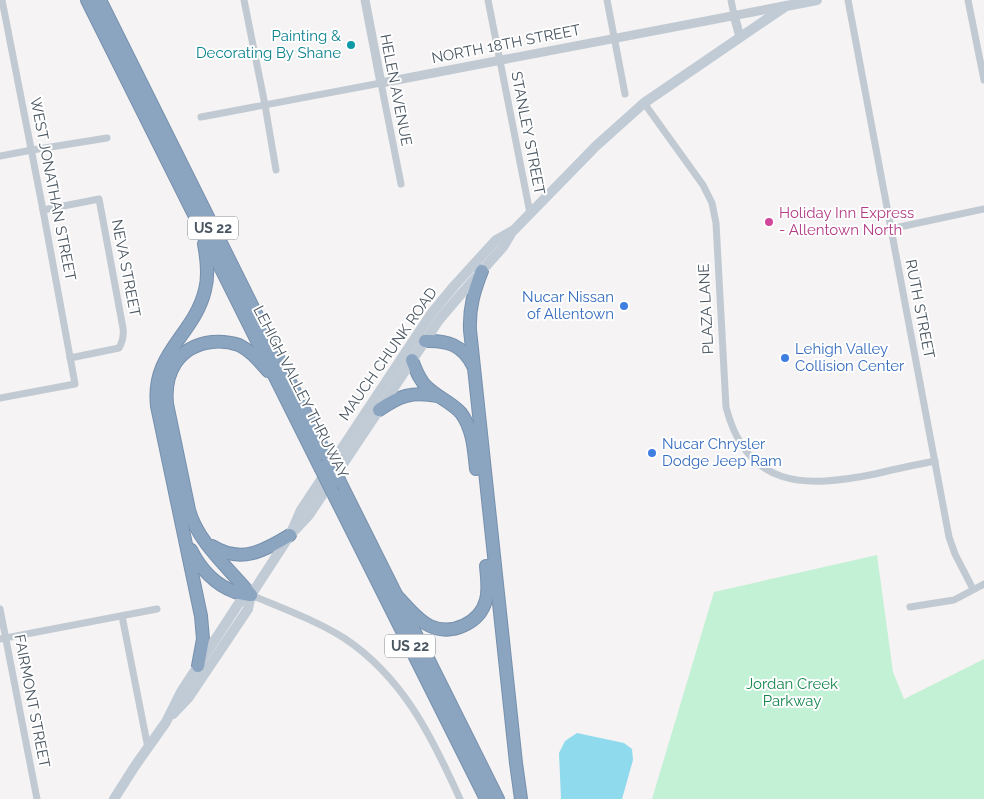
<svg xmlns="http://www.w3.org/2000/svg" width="984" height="799" viewBox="0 0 984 799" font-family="Raleway,sans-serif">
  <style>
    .green { fill: #c3f1d5 }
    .water { fill: #90daee }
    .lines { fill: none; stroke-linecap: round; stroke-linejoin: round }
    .motorway-casing { stroke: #7690ad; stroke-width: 14 }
    .minor { stroke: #c1cad2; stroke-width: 7 }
    .tertiary { stroke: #c1cad2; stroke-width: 9 }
    .secondary { stroke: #c1cbd6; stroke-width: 10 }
    .motorway { stroke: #8ba5c1; stroke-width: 12 }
    .motorway-bridge-casing { stroke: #7690ad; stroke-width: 14; stroke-linecap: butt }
    .motorway-bridge { stroke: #8ba5c1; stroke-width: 12 }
    .culture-dot { fill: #0f9aa8; stroke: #fff; stroke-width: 2 }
    .hotel-dot { fill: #d1479c; stroke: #fff; stroke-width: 2 }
    .shop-dot { fill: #3f7fe0; stroke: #fff; stroke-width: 2 }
    .labels { text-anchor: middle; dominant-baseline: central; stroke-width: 4; stroke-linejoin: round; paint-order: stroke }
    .shield { fill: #fff; stroke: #808990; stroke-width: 1 }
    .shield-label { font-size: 14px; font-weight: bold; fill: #4a5661 }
    .culture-label { font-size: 15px; fill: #0d838f; stroke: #fff; text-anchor: end }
    .street-label { font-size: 15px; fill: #4a5661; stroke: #fff }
    .hotel-label { font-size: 15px; fill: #b23c85; stroke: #fff; text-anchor: start }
    .shop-label { font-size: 15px; fill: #366cbe; stroke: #fff; text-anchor: start }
    .park-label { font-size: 15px; fill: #17864f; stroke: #fff }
  </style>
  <rect width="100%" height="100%" fill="#f5f3f3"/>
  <path class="green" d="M877 555 893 672 904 699 984 659V799H652L714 592Z"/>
  <path class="water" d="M577 733 624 743 632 749 633 760 622 799H561L559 753 565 741Z"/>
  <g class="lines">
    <defs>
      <g id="motorway">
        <path d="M87 0 320 467"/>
        <path d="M100 0 327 456"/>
        <path d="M482 271C474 291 469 308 470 330L516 763 521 799"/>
        <path d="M425 341C447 340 463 345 473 366"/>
        <path d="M412 360C416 370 419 380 427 387 437 397 451 402 461 413 473 429 474 450 476 469"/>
        <path d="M379 410C399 396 412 391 437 396"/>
        <path d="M340 482 498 799"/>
        <path d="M333 493 486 799"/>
        <path d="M212 546C241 564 264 551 290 535"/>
        <path d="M191 550C200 568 215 585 235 592 240 594 246 594 251 595"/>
        <path d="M251 595C229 568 198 543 189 510L167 404C164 373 178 346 212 342 221 341 230 342 239 345 251 351 259 361 268 371"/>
        <path d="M396 595C407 606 417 620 430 626 452 636 480 623 486 600 489 589 487 577 486 566"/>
        <path d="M198 666 203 639 201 616 157 406C151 352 194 336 205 290 209 275 207 260 204 244"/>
      </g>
    </defs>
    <use href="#motorway" class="motorway-casing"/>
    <g class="minor">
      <path d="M244 0 265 105 276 170"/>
      <path d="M488 0 530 213"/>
      <path d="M607 0 625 94"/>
      <path d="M731 0 734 15"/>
      <path d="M848 0 949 537 955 554 973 589"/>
      <path d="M968 0 984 80"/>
      <path d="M644 103 703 185 712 203 716 223 726 407C747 489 805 488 875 474 895 469 915 465 935 461"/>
      <path d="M201 117 381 83 401 184"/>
      <path d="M0 156 32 150 107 138"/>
      <path d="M43 210 99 199 123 328C124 336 123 341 119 348L70 358"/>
      <path d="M890 229 984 209"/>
      <path d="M0 398 75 384 43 210 2 0"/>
      <path d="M251 595C282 608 315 620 344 638 403 677 432 737 460 799"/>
      <path d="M910 607 954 600 984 584"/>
      <path d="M0 609 37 799"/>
      <path d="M122 616 148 748"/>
      <path d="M0 639 157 609"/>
    </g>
    <g class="tertiary">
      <path d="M365 0 381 83 784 6"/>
      <path d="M734 15 740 37"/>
    </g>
    <g class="secondary">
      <path d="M294 531 309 515 439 320 462 293 503 247 512 232"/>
      <path d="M173 714 189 697 248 609 251 595"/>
      <path d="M114 799 135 766 166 722 181 692 239 603 251 595 290 535 301 510 431 314 454 286 496 240 514 230 596 146 644 103 786 6 817 0"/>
    </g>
    <use href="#motorway" class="motorway"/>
    <defs>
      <g id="motorway-bridge">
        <path d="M327 456 340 482"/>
        <path d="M320 467 333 493"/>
      </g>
    </defs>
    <use href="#motorway-bridge" class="motorway-bridge-casing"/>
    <use href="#motorway-bridge" class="motorway-bridge"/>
  </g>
  <circle class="culture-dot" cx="351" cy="45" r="5"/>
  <circle class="hotel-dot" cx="769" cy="222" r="5"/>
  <g class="shop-dot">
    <circle cx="624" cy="306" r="5"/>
    <circle cx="785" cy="358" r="5"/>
    <circle cx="652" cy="453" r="5"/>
  </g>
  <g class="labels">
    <g class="shield">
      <rect x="188" y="216.5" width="50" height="23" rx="4"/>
      <rect x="385" y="634.5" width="50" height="23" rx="4"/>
    </g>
    <g class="shield-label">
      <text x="213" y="228">US 22</text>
      <text x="410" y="646">US 22</text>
    </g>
    <g class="culture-label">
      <text x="341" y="36">Painting &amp;<tspan x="341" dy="17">Decorating By Shane</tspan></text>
    </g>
    <g class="street-label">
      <text transform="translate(506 44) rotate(-11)">NORTH 18TH STREET</text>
      <text transform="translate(396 90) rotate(79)">HELEN AVENUE</text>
      <text transform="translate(528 133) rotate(79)">STANLEY STREET</text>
      <text transform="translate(53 189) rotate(79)">WEST JONATHAN STREET</text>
      <text transform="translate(126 268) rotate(79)">NEVA STREET</text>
      <text transform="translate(706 309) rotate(-93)">PLAZA LANE</text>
      <text transform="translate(920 309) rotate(79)">RUTH STREET</text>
      <text transform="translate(388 354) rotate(-55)">MAUCH CHUNK ROAD</text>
      <text transform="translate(301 392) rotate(63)">LEHIGH VALLEY THRUWAY</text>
      <text transform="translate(32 701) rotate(79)">FAIRMONT STREET</text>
    </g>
    <g class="hotel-label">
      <text x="779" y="213">Holiday Inn Express<tspan x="779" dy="17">- Allentown North</tspan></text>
    </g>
    <g class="shop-label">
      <text x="614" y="297" text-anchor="end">Nucar Nissan<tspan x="614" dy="17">of Allentown</tspan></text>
      <text x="795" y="349">Lehigh Valley<tspan x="795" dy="17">Collision Center</tspan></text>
      <text x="662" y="444">Nucar Chrysler<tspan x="662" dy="17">Dodge Jeep Ram</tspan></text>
    </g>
    <g class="park-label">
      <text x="792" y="684">Jordan Creek<tspan x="792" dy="17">Parkway</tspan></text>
    </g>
  </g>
</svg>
